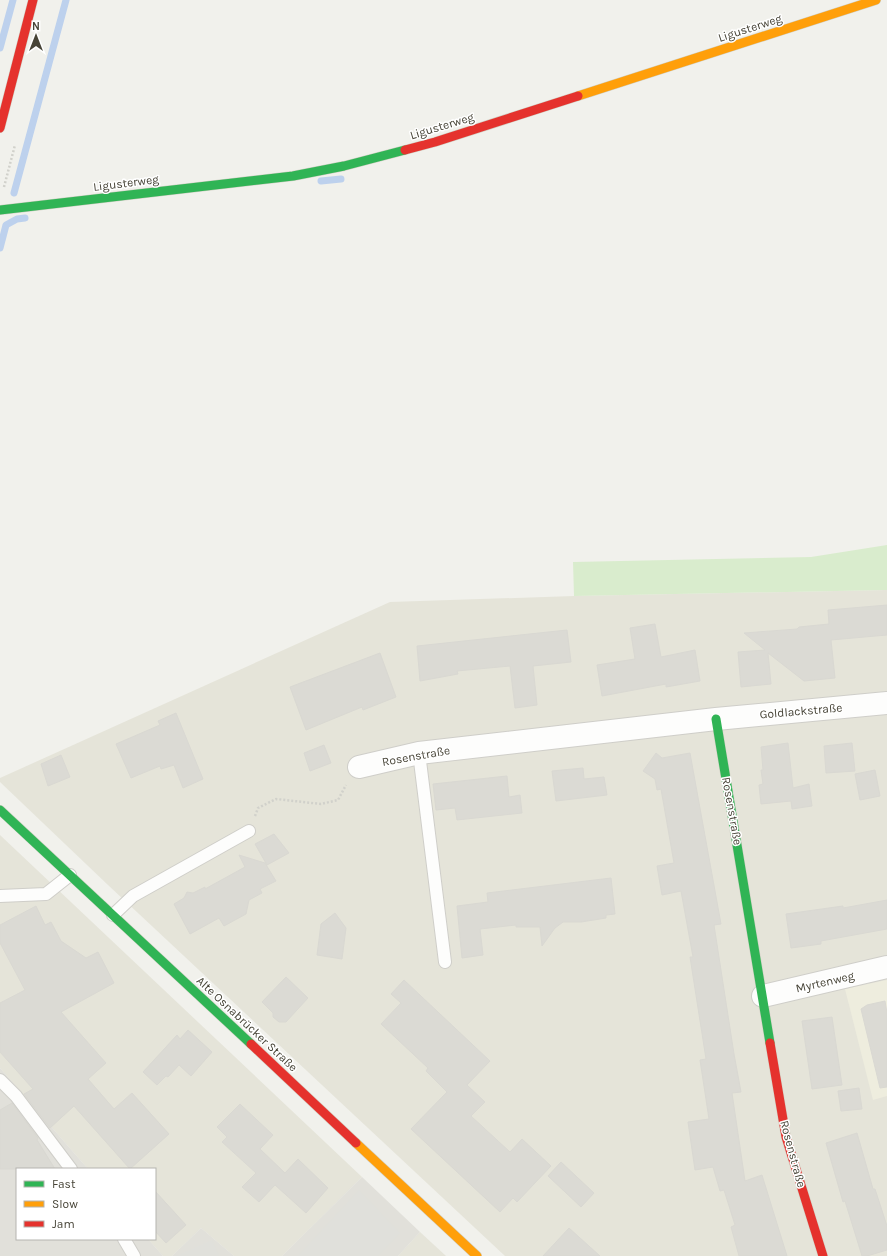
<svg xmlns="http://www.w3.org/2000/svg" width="887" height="1256" viewBox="0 0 887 1256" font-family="Karla,sans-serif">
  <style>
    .residential { fill: #e5e4d9 }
    .industrial { fill: #e1e0da }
    .education { fill: #eeedde }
    .green { fill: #d9eccd }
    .parking { fill: #e0e0db }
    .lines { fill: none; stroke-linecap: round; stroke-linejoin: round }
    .stream { stroke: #bdd1ed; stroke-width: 7 }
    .building { fill: #dbdad4; stroke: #d9d8d2 }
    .lane-casing { stroke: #cfcec9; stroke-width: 14 }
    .street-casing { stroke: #cfcec9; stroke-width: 24 }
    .fast-casing { stroke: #d0cfc3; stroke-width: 10 }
    .slow-casing { stroke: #d0cfc3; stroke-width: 10 }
    .jam-casing { stroke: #d0cfc3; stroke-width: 10 }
    .path { stroke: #d1d1cb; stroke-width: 2.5; stroke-dasharray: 2 2; stroke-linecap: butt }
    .lane { stroke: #fdfdfc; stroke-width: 12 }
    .street { stroke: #fdfdfc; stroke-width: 22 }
    .fast { stroke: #30b455; stroke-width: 9 }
    .slow { stroke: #ff9f0a; stroke-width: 9 }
    .jam { stroke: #e5322d; stroke-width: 9 }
    .labels { text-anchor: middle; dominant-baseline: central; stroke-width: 3; stroke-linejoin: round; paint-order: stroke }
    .street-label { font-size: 12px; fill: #474437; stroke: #fff }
  </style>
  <rect width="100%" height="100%" fill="#f1f1ec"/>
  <g class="residential">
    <path d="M887 590V1256H505L108 885 0 782V778L390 602 574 596Z"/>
    <path d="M0 835 362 1177 282 1256H234L201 1228 172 1256H163L148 1239H155V1169H88L0 1068Z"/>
    <path d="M420 1232 446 1256H398Z"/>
  </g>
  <g class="industrial">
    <path d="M0 1068 88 1169H17V1239H148L163 1256H0Z"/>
    <path d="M362 1177 420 1232 398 1256H282Z"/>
    <path d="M201 1228 234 1256H172Z"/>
  </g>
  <path class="education" d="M887 980V1096L873 1100 845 989Z"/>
  <path class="green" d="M887 545V590H886L574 596 573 562 811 557Z"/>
  <g class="parking">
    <path d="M359 1190 400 1233 378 1256H298Z"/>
    <path d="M212 1240 219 1256H176Z"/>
  </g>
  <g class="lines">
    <g class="stream">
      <path d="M0 48 13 0"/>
      <path d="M321 181 341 179"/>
      <path d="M14 193 66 0"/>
      <path d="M0 248 6 225 17 219 25 218"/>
    </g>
  </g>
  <g class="building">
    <path d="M887 605V635L831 640 835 678 804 681 768 653 771 684 741 687 738 652 765 650 744 633 797 629 799 627 829 624 828 610Z"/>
    <path d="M655 624 661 657 695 650 700 681 666 687V684L602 696 597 665 635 659 630 628Z"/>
    <path d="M567 630 571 662 533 666 537 705 515 708 510 666 457 671 458 674 420 681 417 646Z"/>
    <path d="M380 653 396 697 363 710 362 707 306 730 290 687Z"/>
    <path d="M176 713 203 779 183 788 174 765 161 769 160 766 131 778 116 744 160 725 158 721Z"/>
    <path d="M788 743 793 788 809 784 812 806 792 809 791 801 761 804 759 785 763 784 761 770H763L761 747Z"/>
    <path d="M852 743 855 771 826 773 824 746Z"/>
    <path d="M324 745 331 763 310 771 304 753Z"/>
    <path d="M656 753 662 758 690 753 721 924 714 925 734 1054 741 1092 732 1093 745 1181 762 1175 787 1256H739L731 1227 735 1225 724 1190 720 1191 713 1167 695 1170 688 1122 709 1119 700 1060 706 1059 690 957H693L681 891 662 895 657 866 674 863 661 789 657 790 655 779 643 771Z"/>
    <path d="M61 755 70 777 48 786 41 764Z"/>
    <path d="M583 768 584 779 604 777 607 795 556 801 552 771Z"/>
    <path d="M875 770 880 796 860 800 855 774Z"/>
    <path d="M507 776 509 797 520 795 522 813 457 820 455 808 436 810 433 784Z"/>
    <path d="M274 834 289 853 267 865 255 844Z"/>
    <path d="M239 855 265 863 276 881 260 889 262 893 249 900 246 914 224 926 219 918 190 934 174 904 184 898 187 892 193 893 205 887V889L245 867Z"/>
    <path d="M611 878 615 914 606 915V918L581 922H563L555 928 542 946 540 927H516V925L480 929 483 955 462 958 457 906 488 902 487 893Z"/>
    <path d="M887 900V929L821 941V944L791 948 786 914 843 906V908Z"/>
    <path d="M36 906 45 925 51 922 61 941 86 958 98 952 114 983 61 1012 106 1063 88 1079 114 1109 132 1093 169 1134 130 1169 74 1106 50 1128 24 1094 33 1089 0 1052V1003L25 990 0 943V925Z"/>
    <path d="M335 913 346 928 342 959 317 955 321 924Z"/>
    <path d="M286 977 308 998 286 1022H279L273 1017V1013L262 1002Z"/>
    <path d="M404 980 490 1061 467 1085 485 1102 471 1116 510 1152 522 1139 551 1166 517 1202 513 1198 500 1212 411 1129 447 1092 426 1071 428 1068 381 1024 401 1003 391 994Z"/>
    <path d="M885 1001 887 1013V1087L880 1088 861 1009 867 1005Z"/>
    <path d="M832 1017 842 1085 812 1089 802 1021Z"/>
    <path d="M188 1030 212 1052 191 1076 179 1065 168 1077 166 1076 157 1085 143 1072 177 1035 180 1039Z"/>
    <path d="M859 1088 862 1109 841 1111 838 1091Z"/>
    <path d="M12 1103 38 1138 37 1140 55 1169H0V1110Z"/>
    <path d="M240 1104 273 1135 260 1149 285 1173 298 1159 328 1188 306 1213 275 1185 259 1202 242 1187 256 1173 222 1142 227 1137 217 1127Z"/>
    <path d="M857 1133 873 1189H875L887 1226V1250L867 1256H862L845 1201 843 1202 826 1143Z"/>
    <path d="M561 1162 594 1193 581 1207 548 1176Z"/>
    <path d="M155 1191 186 1225 166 1243 155 1231Z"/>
    <path d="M569 1228 600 1256H543Z"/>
  </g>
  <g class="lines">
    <defs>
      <g id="lane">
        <path d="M419 753 445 962"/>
        <path d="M0 896 46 894 70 875"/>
        <path d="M113 915 133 896 249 831"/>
        <path d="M0 1080 16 1096 71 1169"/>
        <path d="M124 1239 134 1256"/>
      </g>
      <g id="street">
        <path d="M359 767 419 753 716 719 887 703"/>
        <path d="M763 996 887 967"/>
      </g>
      <g id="fast">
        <path d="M0 210 293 176 344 166 405 150"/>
        <path d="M716 719 770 1043"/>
        <path d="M0 810 251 1044"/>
      </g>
      <g id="slow">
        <path d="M578 96 876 0"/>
        <path d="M356 1143 477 1256"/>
      </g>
      <g id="jam">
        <path d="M0 128 33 0"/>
        <path d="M405 150 435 142 578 96"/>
        <path d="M770 1043 786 1137 823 1256"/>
        <path d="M251 1044 356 1143"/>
      </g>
    </defs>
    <use href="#lane" class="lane-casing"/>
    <use href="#street" class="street-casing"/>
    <use href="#fast" class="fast-casing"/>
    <use href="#slow" class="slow-casing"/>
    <use href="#jam" class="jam-casing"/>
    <g class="path">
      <path d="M4 187 15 145"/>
      <path d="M255 816 258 808 276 799 321 804 338 800 346 785"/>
    </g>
    <use href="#lane" class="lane"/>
    <use href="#street" class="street"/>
    <use href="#fast" class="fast"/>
    <use href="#slow" class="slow"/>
    <use href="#jam" class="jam"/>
  </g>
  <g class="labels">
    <g class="street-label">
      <text transform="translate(750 28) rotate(-18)">Ligusterweg</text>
      <text transform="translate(442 126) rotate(-17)">Ligusterweg</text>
      <text transform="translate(126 183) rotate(-7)">Ligusterweg</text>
      <text transform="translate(801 711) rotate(-5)">Goldlackstraße</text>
      <text transform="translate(416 756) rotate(-10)">Rosenstraße</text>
      <text transform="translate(732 811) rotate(80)">Rosenstraße</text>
      <text transform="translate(825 982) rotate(-13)">Myrtenweg</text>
      <text transform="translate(247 1024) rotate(43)">Alte Osnabrücker Straße</text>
      <text transform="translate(793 1154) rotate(75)">Rosenstraße</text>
    </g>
  </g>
  <rect x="16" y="1168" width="140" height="72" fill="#ffffff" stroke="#b5b4af"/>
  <rect x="24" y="1181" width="20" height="6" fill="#30b455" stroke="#b5b4af"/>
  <text x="52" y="1188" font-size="12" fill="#474437">Fast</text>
  <rect x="24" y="1201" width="20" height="6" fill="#ff9f0a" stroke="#b5b4af"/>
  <text x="52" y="1208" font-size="12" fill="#474437">Slow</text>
  <rect x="24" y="1221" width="20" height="6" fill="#e5322d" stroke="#b5b4af"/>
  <text x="52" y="1228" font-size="12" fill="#474437">Jam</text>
  <g transform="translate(36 36)" stroke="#ffffff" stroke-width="3" paint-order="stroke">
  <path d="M0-3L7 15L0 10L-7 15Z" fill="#474437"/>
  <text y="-6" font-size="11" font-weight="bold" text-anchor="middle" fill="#474437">N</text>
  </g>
</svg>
